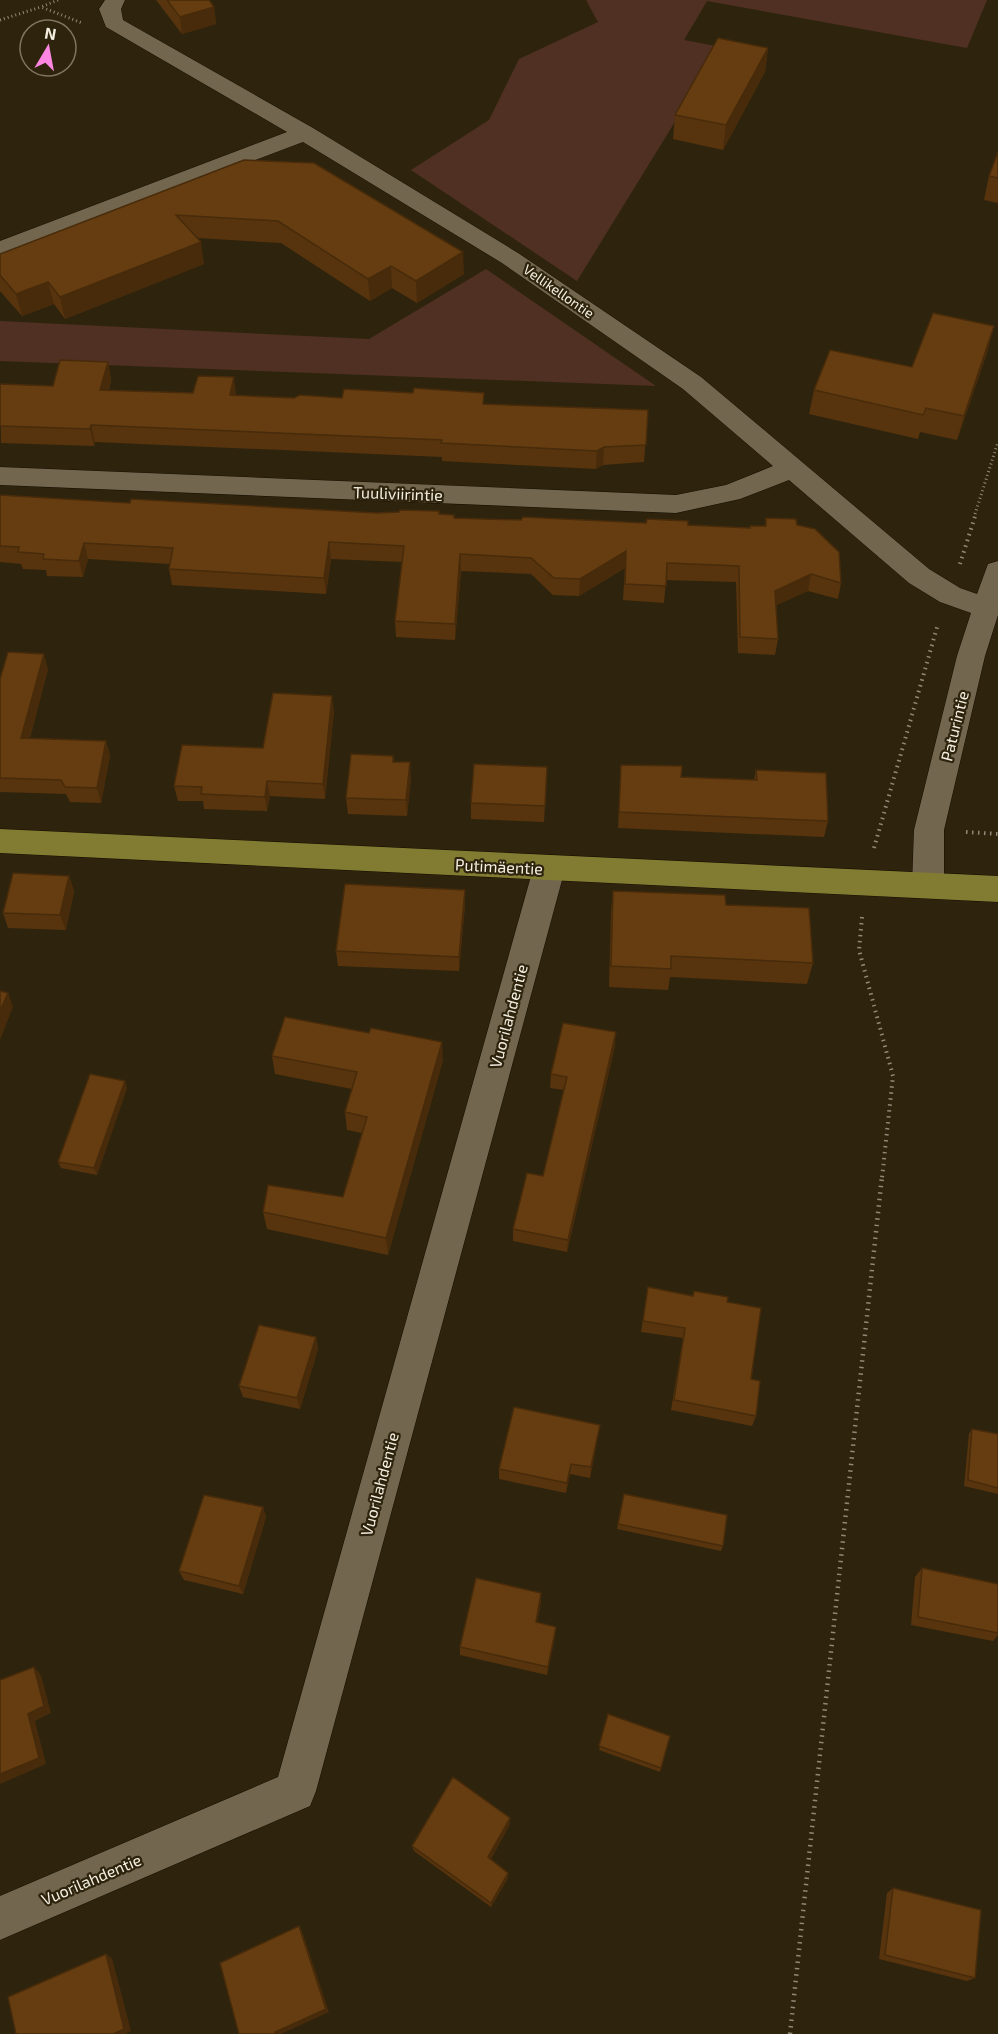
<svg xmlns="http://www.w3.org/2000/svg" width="998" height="2034" viewBox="0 0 998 2034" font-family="'Exo 2',sans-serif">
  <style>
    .green { fill: #503023 }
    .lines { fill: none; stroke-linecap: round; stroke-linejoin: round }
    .minor-casing { stroke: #160d00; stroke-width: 1 }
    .major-casing { stroke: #160d00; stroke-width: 1 }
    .path-far2 { stroke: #918977; stroke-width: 3; stroke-dasharray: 1 3; stroke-linecap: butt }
    .path-far1 { stroke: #918977; stroke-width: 4; stroke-dasharray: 1.5 4.5; stroke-linecap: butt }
    .path { stroke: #918977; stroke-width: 4.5; stroke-dasharray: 1.5 5; stroke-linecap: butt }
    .minor { fill: #72674e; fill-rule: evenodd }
    .major { fill: #827c33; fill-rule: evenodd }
    .wall { fill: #57340e }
    .shaded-wall { fill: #472b0b }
    .building { fill: #653d10; stroke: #472b0b; stroke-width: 1.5 }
    .labels { text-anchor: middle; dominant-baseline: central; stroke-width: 4.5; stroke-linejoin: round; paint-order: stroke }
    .far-street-label { font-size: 14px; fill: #f5efe1; stroke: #2e240d }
    .street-label { font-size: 16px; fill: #f5efe1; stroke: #2e240d }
  </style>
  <rect width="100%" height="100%" fill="#2e240d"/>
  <g class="green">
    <path d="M586 0H987L967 48 707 1 684 40 721 47 577 281 411 170 489 120 519 59 598 22Z"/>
    <path d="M486 269 656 386 0 361V321L369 339Z"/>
  </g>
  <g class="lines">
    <defs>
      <g id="minor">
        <path d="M105 0H125L121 9 123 20 313 128 518 253 701 377 929 569 960 588 977 594 988 564 998 561V615L985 656 944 830V885L939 894 928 898 917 894 912 885 914 830 957 656 971 613 940 602 909 583 789 480 740 499 676 513 0 485V467L676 495 726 485 773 466 683 389 502 263 303 142 0 256V241L287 132 106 27 99 9Z"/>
        <path d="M549 857 560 860 565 869 316 1791 310 1806 0 1940V1896L278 1777 533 869 538 860Z"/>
      </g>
      <path id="major" d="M0 829 998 876V902L0 853Z"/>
    </defs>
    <use href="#minor" class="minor-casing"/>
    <use href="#major" class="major-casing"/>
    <g class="path-far2">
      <path d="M58 0 41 7 82 23"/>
      <path d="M0 20 41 7"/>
      <path d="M975 514 998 442"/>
    </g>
    <g class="path-far1">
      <path d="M960 564 976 513"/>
      <path d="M966 832 998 834"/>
      <path d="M874 848 938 624"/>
      <path d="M862 917 859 950 893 1076 882 1178"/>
    </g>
    <path class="path" d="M790 2034 882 1176"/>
    <use href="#minor" class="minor"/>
    <use href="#major" class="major"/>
  </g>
  <g class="wall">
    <path d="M156 0H209L214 7 216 24 182 34Z"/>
    <path d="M768 48 765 72 723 150 673 139 675 115Z"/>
    <path d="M998 152V203L984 200 989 176Z"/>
    <path d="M244 160 464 274 417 303 392 288 370 301 281 243 197 238 204 264 65 319 54 304 22 316 0 291V275Z"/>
    <path d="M988 350 957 440 920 432 918 439 809 414 814 390Z"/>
    <path d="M108 362 111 380 109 390 294 398 484 404 648 410 644 462 603 465 596 469 442 461V457L95 442 94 446 1 443 0 384 53 386Z"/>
    <path d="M0 495 130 503 377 513 439 514 454 518 688 525 749 528 765 526 766 518 797 525 841 583 838 599 808 591 776 605 778 639 775 655 738 653 736 582 666 580 664 603 623 600 625 568 579 596 553 595 531 574 461 571 455 640 396 637 395 621 402 562 331 559 326 594 172 585 169 569 170 564 88 559 83 577 47 576 46 570 23 569 21 564 0 562Z"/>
    <path d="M48 669 30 738 106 741 110 756 101 803 70 802 66 794 0 792V679Z"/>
    <path d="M334 711 325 799 270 796 267 811 204 809 203 801H178L174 786 263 748Z"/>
    <path d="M393 756 394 762 411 778 407 816 348 814 346 798Z"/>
    <path d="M621 765 681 777 754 780 756 770 828 821 824 837 618 828Z"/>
    <path d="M547 767 544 822 471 819V803Z"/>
    <path d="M69 876 74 891 66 930 8 928 3 913Z"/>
    <path d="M465 890V905L459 971 338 966 336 951Z"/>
    <path d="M613 891 726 905 813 963 807 984 670 977 668 990 609 987 611 912Z"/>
    <path d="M615 1046 567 1252 513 1241V1229L543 1176 564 1090 550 1088 551 1074Z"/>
    <path d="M272 1056 443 1060 388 1255 267 1229 263 1212 343 1197 362 1133 347 1130 345 1112 352 1089 275 1074Z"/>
    <path d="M127 1088 97 1175 61 1168 58 1162Z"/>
    <path d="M648 1287 727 1302 751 1379 756 1416 752 1426 671 1410 683 1338 641 1332Z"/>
    <path d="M316 1337 318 1349 300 1409 243 1397 239 1386Z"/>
    <path d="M972 1429 998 1434V1494L964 1486 969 1434Z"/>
    <path d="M598 1436 590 1478 570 1474 566 1493 499 1479V1469Z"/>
    <path d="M624 1494 723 1546 721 1551 617 1529Z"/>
    <path d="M263 1507 266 1517 243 1594 184 1580 179 1571Z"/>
    <path d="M922 1568 998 1584V1635L993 1641 911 1625 915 1577Z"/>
    <path d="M541 1602 537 1622 555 1636 547 1675 460 1655V1647Z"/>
    <path d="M608 1714 661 1768 660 1772 599 1750Z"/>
    <path d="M510 1824 491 1859 508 1873V1878L491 1907 414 1851 412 1846Z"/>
    <path d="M893 1888 975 1978 967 1981 879 1959 887 1893Z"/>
  </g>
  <g class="shaded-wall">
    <path d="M214 7 216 24 182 34 180 17Z"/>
    <path d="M768 48 765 72 723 150 726 125Z"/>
    <path d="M201 242 204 264 65 319 60 297Z"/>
    <path d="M463 252 464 274 417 303 416 281Z"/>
    <path d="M391 266 392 288 370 301 368 279Z"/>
    <path d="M48 282 54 304 22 316 16 294Z"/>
    <path d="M994 326 988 350 957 440 964 416Z"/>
    <path d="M108 362 111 380 104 407 100 390Z"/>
    <path d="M234 377 236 395H230Z"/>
    <path d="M91 425 95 442 94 446 90 429Z"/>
    <path d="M604 447 603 465 596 469 597 451Z"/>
    <path d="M329 542 331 559 326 594 324 578Z"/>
    <path d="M84 543 88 559 83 577 79 561Z"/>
    <path d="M626 551 625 568 579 596 580 579Z"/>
    <path d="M460 554 461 571 455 640V624Z"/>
    <path d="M811 574 808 591 773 607 775 591Z"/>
    <path d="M44 654 48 669 26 753 21 738Z"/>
    <path d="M332 696 334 711 325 799 323 784Z"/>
    <path d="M106 741 110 756 101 803 97 788Z"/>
    <path d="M410 762 411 778 407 816 406 800Z"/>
    <path d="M267 781 270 796 267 811 265 797Z"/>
    <path d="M69 876 74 891 66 930 60 915Z"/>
    <path d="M465 890V905L459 971V957Z"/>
    <path d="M8 993 13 1007 0 1040V1011Z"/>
    <path d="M616 1032 615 1046 567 1252 568 1240Z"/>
    <path d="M442 1042 443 1060 388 1255 386 1238Z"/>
    <path d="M125 1081 127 1088 97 1175 94 1168Z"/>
    <path d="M316 1337 318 1349 300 1409 297 1398Z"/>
    <path d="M600 1425 598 1436 590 1478 591 1467Z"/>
    <path d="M571 1464 570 1474 566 1493 567 1483Z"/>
    <path d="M263 1507 266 1517 243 1594 239 1586Z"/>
    <path d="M541 1593V1602L535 1630 536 1622Z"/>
    <path d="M556 1627 555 1636 547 1675 548 1667Z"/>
    <path d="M34 1667 41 1675 51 1713 35 1721 46 1764 0 1784V1774L28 1714Z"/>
    <path d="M510 1818V1824L489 1863 488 1857Z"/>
    <path d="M508 1873V1878L491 1907V1903Z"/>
    <path d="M299 1926 302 1931 329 2012 281 2034H276Z"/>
    <path d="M106 1954 112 1958 131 2031 125 2034H113Z"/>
  </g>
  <g class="building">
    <path d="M167 0H209L214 7 180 17Z"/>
    <path d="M718 38 768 48 726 125 675 115Z"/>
    <path d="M998 152V178L989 176Z"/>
    <path d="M244 160 314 163 463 252 416 281 391 266 368 279 278 221 176 215 201 242 60 297 48 282 16 294 0 275V254Z"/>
    <path d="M933 313 994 326 964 416 926 408 923 415 814 390 830 350 912 367Z"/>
    <path d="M60 360 108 362 100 390 193 393 198 376 234 377 230 395 294 398 300 395 342 398 344 389 413 393 414 388 484 393 483 404 648 410 646 445 604 447 597 451 441 443 442 440 91 425 90 429 0 426V384L53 386Z"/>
    <path d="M0 495 130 503 131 499 377 513 399 512 400 510 439 511V514L454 515V518L521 520 523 517 646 523 647 519 688 521V525L750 528V526H766V518L796 519 797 525 815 529 839 552 841 583 811 574 775 591 778 639 740 637 739 566 667 563 666 586 625 584 626 551 580 579 554 578 531 558 460 554 455 624 395 621 404 546 329 542 324 578 169 569 173 548 84 543 79 561 43 559 44 554 18 552 19 547 0 546Z"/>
    <path d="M8 652 44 654 21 738 106 741 97 788 65 787 61 780 0 778V679Z"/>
    <path d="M273 693 332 696 323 784 267 781 265 797 201 794 202 787 174 786 182 745 263 748Z"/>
    <path d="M351 754 393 756V762H410L406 800 346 798Z"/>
    <path d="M474 764 547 767 545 806 471 803Z"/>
    <path d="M621 765 682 766 681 777 757 780 756 770 826 773 828 821 619 812Z"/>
    <path d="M13 873 69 876 60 915 3 913Z"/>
    <path d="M345 884 465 890 459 957 336 951Z"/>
    <path d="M613 891 725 895 726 905 809 908 813 963 671 956V969L611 966Z"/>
    <path d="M0 991 8 993 0 1011Z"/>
    <path d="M285 1017 369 1033 371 1028 442 1042 386 1238 263 1212 268 1185 343 1197 367 1117 345 1112 357 1072 272 1056Z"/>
    <path d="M563 1023 616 1032 568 1240 513 1229 527 1173 543 1176 567 1077 551 1074Z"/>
    <path d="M90 1074 125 1081 94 1168 58 1162Z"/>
    <path d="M648 1287 693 1296 694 1291 728 1297 727 1302 761 1308 751 1379 760 1381 756 1416 674 1400 685 1328 643 1321Z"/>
    <path d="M259 1325 316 1337 297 1398 239 1386Z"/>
    <path d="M514 1407 600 1425 591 1467 571 1464 567 1483 499 1469Z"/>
    <path d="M972 1429 998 1434V1488L968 1480Z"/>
    <path d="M624 1494 727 1515 723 1546 618 1524Z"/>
    <path d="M204 1495 263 1507 239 1586 179 1571Z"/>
    <path d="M922 1568 998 1584V1633L918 1617Z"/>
    <path d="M476 1578 541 1593 536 1622 556 1627 548 1667 460 1647Z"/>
    <path d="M34 1667 44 1706 28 1714 39 1758 0 1774V1680Z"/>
    <path d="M608 1714 670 1736 661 1768 599 1746Z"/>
    <path d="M453 1777 510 1818 488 1857 508 1873 491 1903 412 1846Z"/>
    <path d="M893 1888 981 1910 975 1978 885 1955Z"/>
    <path d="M299 1926 326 2009 275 2032 276 2034H239L220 1963Z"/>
    <path d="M106 1954 124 2029 113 2034H16L8 1997Z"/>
  </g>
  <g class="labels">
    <g class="far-street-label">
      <text transform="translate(559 291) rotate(35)">Vellikellontie</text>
    </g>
    <g class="street-label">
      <text transform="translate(398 493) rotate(2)">Tuuliviirintie</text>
      <text transform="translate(954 726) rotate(-76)">Paturintie</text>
      <text transform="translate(499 866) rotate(3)">Putimäentie</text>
      <text transform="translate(508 1016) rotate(-75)">Vuorilahdentie</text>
      <text transform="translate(379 1484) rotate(-75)">Vuorilahdentie</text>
      <text transform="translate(91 1879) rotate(-23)">Vuorilahdentie</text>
    </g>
  </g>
  <g transform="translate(48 48) rotate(10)"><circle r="28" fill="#2e240d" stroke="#7e7562" stroke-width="1.5"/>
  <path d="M0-4.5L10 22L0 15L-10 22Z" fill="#fd86e2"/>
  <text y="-9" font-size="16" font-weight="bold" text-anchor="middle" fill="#f5efe1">N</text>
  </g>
</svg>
